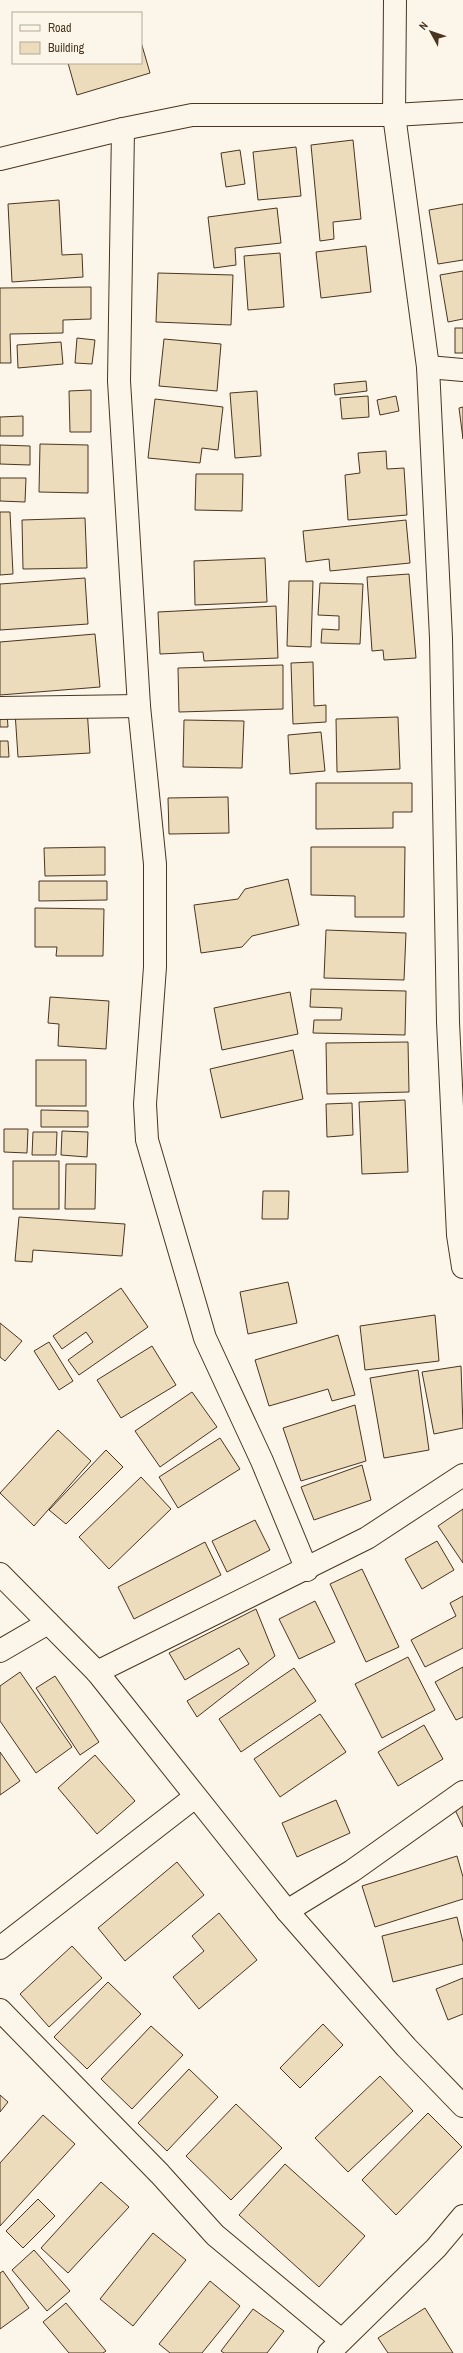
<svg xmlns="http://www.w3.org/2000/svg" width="463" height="2353" viewBox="0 0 463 2353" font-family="'Archivo Narrow',sans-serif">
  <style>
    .building { fill: #ecdcbc; stroke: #4a3520 }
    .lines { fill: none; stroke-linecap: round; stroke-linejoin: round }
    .minor-casing { stroke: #4a3520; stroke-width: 24 }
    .minor { stroke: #fbf6e9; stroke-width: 22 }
  </style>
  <rect width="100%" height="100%" fill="#fbf6e9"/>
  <g class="building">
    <path d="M141 42 150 73 77 95 68 63H141Z"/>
    <path d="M353 140 361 219 333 222 334 239 320 241 311 145Z"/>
    <path d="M296 147 301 196 258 200 253 152Z"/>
    <path d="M240 150 245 184 226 187 221 153Z"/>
    <path d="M59 200 62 255 82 254 83 277 12 282 8 204Z"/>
    <path d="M463 204V260L438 264 429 210Z"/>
    <path d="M277 208 281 243 235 248 236 265 214 268 208 217Z"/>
    <path d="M366 246 371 292 321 298 316 252Z"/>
    <path d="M280 253 284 307 248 310 244 256Z"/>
    <path d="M463 271V319L448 322 440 275Z"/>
    <path d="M158 273 233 275 231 325 156 322Z"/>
    <path d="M91 287V319L63 320V333L10 334 11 363H0V288Z"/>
    <rect x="455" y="328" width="8" height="25"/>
    <path d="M77 338 95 340 92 364 75 363Z"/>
    <path d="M164 339 221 344 217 391 159 386Z"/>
    <path d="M61 342 63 364 18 368 17 345Z"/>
    <path d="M366 381 367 391 335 395 334 384Z"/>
    <path d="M91 390V432H70L69 391Z"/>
    <path d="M257 391 261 456 235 458 230 393Z"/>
    <path d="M368 396 369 417 342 419 340 398Z"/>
    <path d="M396 396 399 411 380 415 377 400Z"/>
    <path d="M155 399 223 407 218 450 202 448 200 463 148 458Z"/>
    <path d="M463 407V439L459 408Z"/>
    <path d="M23 416V436H0V417Z"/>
    <path d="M40 444 88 445V493L39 492Z"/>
    <path d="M0 445 30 446V465L0 464Z"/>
    <path d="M386 451 387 469 404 468 407 515 348 520 345 475 360 473 358 453Z"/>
    <path d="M196 474H243L242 511 195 510Z"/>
    <path d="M0 478H26L25 502 0 501Z"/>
    <path d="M0 512H10L13 574 0 575Z"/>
    <path d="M85 518 87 568 23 569 22 520Z"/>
    <path d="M406 520 410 563 330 571 329 559 306 562 303 531Z"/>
    <path d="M265 558 267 602 195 605 194 561Z"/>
    <path d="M409 574 416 658 384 660 383 650 372 651 367 577Z"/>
    <path d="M85 578 88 624 0 630V584Z"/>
    <path d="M289 581H313L311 647 287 646Z"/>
    <path d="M320 583 363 584 360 644 321 643 322 629 339 630V616L318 615Z"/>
    <path d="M276 606 278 658 204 661 203 652 160 654 158 612Z"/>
    <path d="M95 634 100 687 0 695V642Z"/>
    <path d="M313 662 314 706 326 705V722L293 724 291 663Z"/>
    <path d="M283 665V709L179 712 178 668Z"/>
    <path d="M87 708 90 753 18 757 15 712Z"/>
    <path d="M7 713 8 727H0V714Z"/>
    <path d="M398 717 400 769 337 772 336 719Z"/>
    <path d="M184 720 244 721 242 768 183 767Z"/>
    <path d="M321 732 325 771 290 774 288 735Z"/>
    <path d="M0 741H8L9 757H0Z"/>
    <path d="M316 783H412V812H393V828L316 829Z"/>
    <path d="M228 797 229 833 169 834 168 798Z"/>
    <path d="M105 847V875L45 876 44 848Z"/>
    <path d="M311 847H405L404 917H355V896L311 895Z"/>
    <path d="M288 879 299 925 252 936 242 947 201 953 194 905 238 899 245 889Z"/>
    <path d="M39 881H107V900L39 901Z"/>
    <path d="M35 908 104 909 103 956H56L57 947H35Z"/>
    <path d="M326 930 406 933 404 980 324 978Z"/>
    <path d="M311 989 406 991 405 1035 313 1033 314 1020H341L342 1008 310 1007Z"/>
    <path d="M290 992 298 1034 222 1050 214 1008Z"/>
    <path d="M50 997 109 1001 106 1049 58 1046 59 1024 48 1023Z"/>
    <path d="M408 1042 409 1092 327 1094 326 1043Z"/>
    <path d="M293 1050 303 1099 221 1118 210 1069Z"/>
    <rect x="36" y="1060" width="50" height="46"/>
    <path d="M405 1100 408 1172 362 1174 359 1102Z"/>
    <path d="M352 1103 353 1135 327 1137 326 1104Z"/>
    <path d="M41 1110 88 1111V1127H41Z"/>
    <path d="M4 1129H28L27 1153 4 1152Z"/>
    <path d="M62 1131 88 1132 87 1157 61 1155Z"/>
    <path d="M33 1132H57L56 1155H32Z"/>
    <rect x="13" y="1161" width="46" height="48"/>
    <path d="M66 1164H96L95 1209H65Z"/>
    <path d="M263 1191H289L288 1219H262Z"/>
    <path d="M19 1217 125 1224 122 1256 33 1250 32 1262 15 1261Z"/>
    <path d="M288 1282 297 1323 248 1334 240 1292Z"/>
    <path d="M121 1288 148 1327 79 1375 68 1360 93 1342 86 1332 62 1349 53 1336Z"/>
    <path d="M435 1315 439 1361 365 1370 360 1326Z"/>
    <path d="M0 1323 22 1341 5 1361 0 1357Z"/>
    <path d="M338 1335 355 1395 332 1401 328 1389 269 1406 255 1360Z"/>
    <path d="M49 1342 73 1381 59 1390 34 1351Z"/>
    <path d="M152 1346 176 1385 121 1418 97 1380Z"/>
    <path d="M461 1366 463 1428 434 1434 422 1372Z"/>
    <path d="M418 1370 429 1450 384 1458 370 1378Z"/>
    <path d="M192 1392 217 1427 160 1467 135 1431Z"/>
    <path d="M355 1405 366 1461 301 1481 283 1428Z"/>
    <path d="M58 1430 91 1461 34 1526 0 1493Z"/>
    <path d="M220 1438 240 1469 178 1508 159 1477Z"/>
    <path d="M106 1450 123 1467 66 1524 49 1510Z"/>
    <path d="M362 1465 371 1500 314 1520 301 1487Z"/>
    <path d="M141 1477 171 1509 109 1569 79 1537Z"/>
    <path d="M463 1509V1563L438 1526Z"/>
    <path d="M255 1520 270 1550 227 1572 212 1541Z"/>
    <path d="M437 1541 454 1570 422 1589 405 1559Z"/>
    <path d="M205 1542 221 1575 134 1619 118 1587Z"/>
    <path d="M362 1569 399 1647 366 1662 330 1584Z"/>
    <path d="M463 1596V1648L425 1667 411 1640 456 1616 450 1603Z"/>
    <path d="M315 1601 335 1642 299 1659 279 1619Z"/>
    <path d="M256 1609 275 1656 197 1717 187 1701 249 1664 239 1648 185 1680 169 1653Z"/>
    <path d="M408 1657 435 1710 382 1738 355 1684Z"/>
    <path d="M463 1667V1717L456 1720 435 1682Z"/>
    <path d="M294 1668 316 1701 241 1752 219 1719Z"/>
    <path d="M20 1672 72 1747 36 1773 0 1721V1686Z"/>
    <path d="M55 1676 99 1742 80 1755 36 1688Z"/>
    <path d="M320 1714 346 1752 280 1797 254 1759Z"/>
    <path d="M424 1725 443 1759 398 1786 378 1752Z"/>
    <path d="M0 1752 20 1781 0 1795Z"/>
    <path d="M95 1755 135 1801 97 1834 58 1788Z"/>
    <path d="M463 1796V1827L451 1801Z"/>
    <path d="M336 1800 350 1833 297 1857 282 1823Z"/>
    <path d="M457 1856 463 1877V1899L375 1927 362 1886Z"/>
    <path d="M177 1862 204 1895 125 1961 98 1928Z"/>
    <path d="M219 1913 257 1960 199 2009 173 1977 204 1951 192 1936Z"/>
    <path d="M457 1917 463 1942V1964L393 1982 382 1936Z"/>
    <path d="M72 1946 102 1978 49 2027 20 1994Z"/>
    <path d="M463 1978V2014L448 2020 436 1989Z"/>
    <path d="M108 1982 141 2014 87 2069 54 2037Z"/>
    <path d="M323 2024 343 2045 300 2088 280 2068Z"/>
    <path d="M151 2026 183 2055 132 2109 101 2079Z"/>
    <path d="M189 2069 218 2097 167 2151 138 2123Z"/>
    <path d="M380 2076 413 2111 348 2172 315 2138Z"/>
    <path d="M0 2095 8 2102 0 2112Z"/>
    <path d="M236 2104 282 2148 231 2200 186 2156Z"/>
    <path d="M428 2113 462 2147 396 2215 362 2180Z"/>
    <path d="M43 2115 75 2144 0 2226V2163Z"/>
    <path d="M285 2164 365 2236 319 2287 239 2215Z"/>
    <path d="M101 2182 129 2207 68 2273 41 2248Z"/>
    <path d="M38 2199 55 2216 23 2248 6 2231Z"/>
    <path d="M153 2233 186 2260 133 2326 100 2299Z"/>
    <path d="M34 2250 70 2291 47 2311 12 2270Z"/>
    <path d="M3 2271 29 2308 0 2329V2273Z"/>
    <path d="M210 2281 240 2306 202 2353H170L159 2344Z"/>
    <path d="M66 2303 106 2351 103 2353H69L43 2322Z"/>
    <path d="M425 2308 453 2353H388L378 2338Z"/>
    <path d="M253 2309 284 2331 267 2353H224L221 2351Z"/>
  </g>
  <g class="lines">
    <defs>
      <g id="minor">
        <path d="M395 0 394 115 428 367 441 638 448 1022 458 1235 463 1267"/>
        <path d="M123 129 119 381 139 706 155 864V967L145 1104 147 1140 205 1338 262 1461 307 1570"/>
        <path d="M0 159 123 129 192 115H394L463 111"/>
        <path d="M428 367 463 370"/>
        <path d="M0 708 139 706"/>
        <path d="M0 1574 97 1672 287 1911 406 2047 463 2106"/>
        <path d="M0 1651 48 1623"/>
        <path d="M97 1672 367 1538 463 1475"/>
        <path d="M287 1911 352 1871 463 1792"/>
        <path d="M0 1948 195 1797"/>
        <path d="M0 2010 160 2174 215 2235 341 2340"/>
        <path d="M329 2353 436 2248 463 2216"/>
      </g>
    </defs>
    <use href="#minor" class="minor-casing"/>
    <use href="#minor" class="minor"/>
  </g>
  <rect x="12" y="12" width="130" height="52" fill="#fbf6e9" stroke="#b4a999"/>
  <rect x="20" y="25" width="20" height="6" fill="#fbf6e9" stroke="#b4a999"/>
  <text x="48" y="32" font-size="12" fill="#4a3520">Road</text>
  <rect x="20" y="42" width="20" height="12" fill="#ecdcbc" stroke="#b4a999"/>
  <text x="48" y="52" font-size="12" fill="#4a3520">Building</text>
  <g transform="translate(431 32) rotate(310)" stroke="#fbf6e9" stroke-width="3" paint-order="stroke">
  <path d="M0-3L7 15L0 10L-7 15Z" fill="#4a3520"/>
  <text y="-6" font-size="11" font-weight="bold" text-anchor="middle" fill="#4a3520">N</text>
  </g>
</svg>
